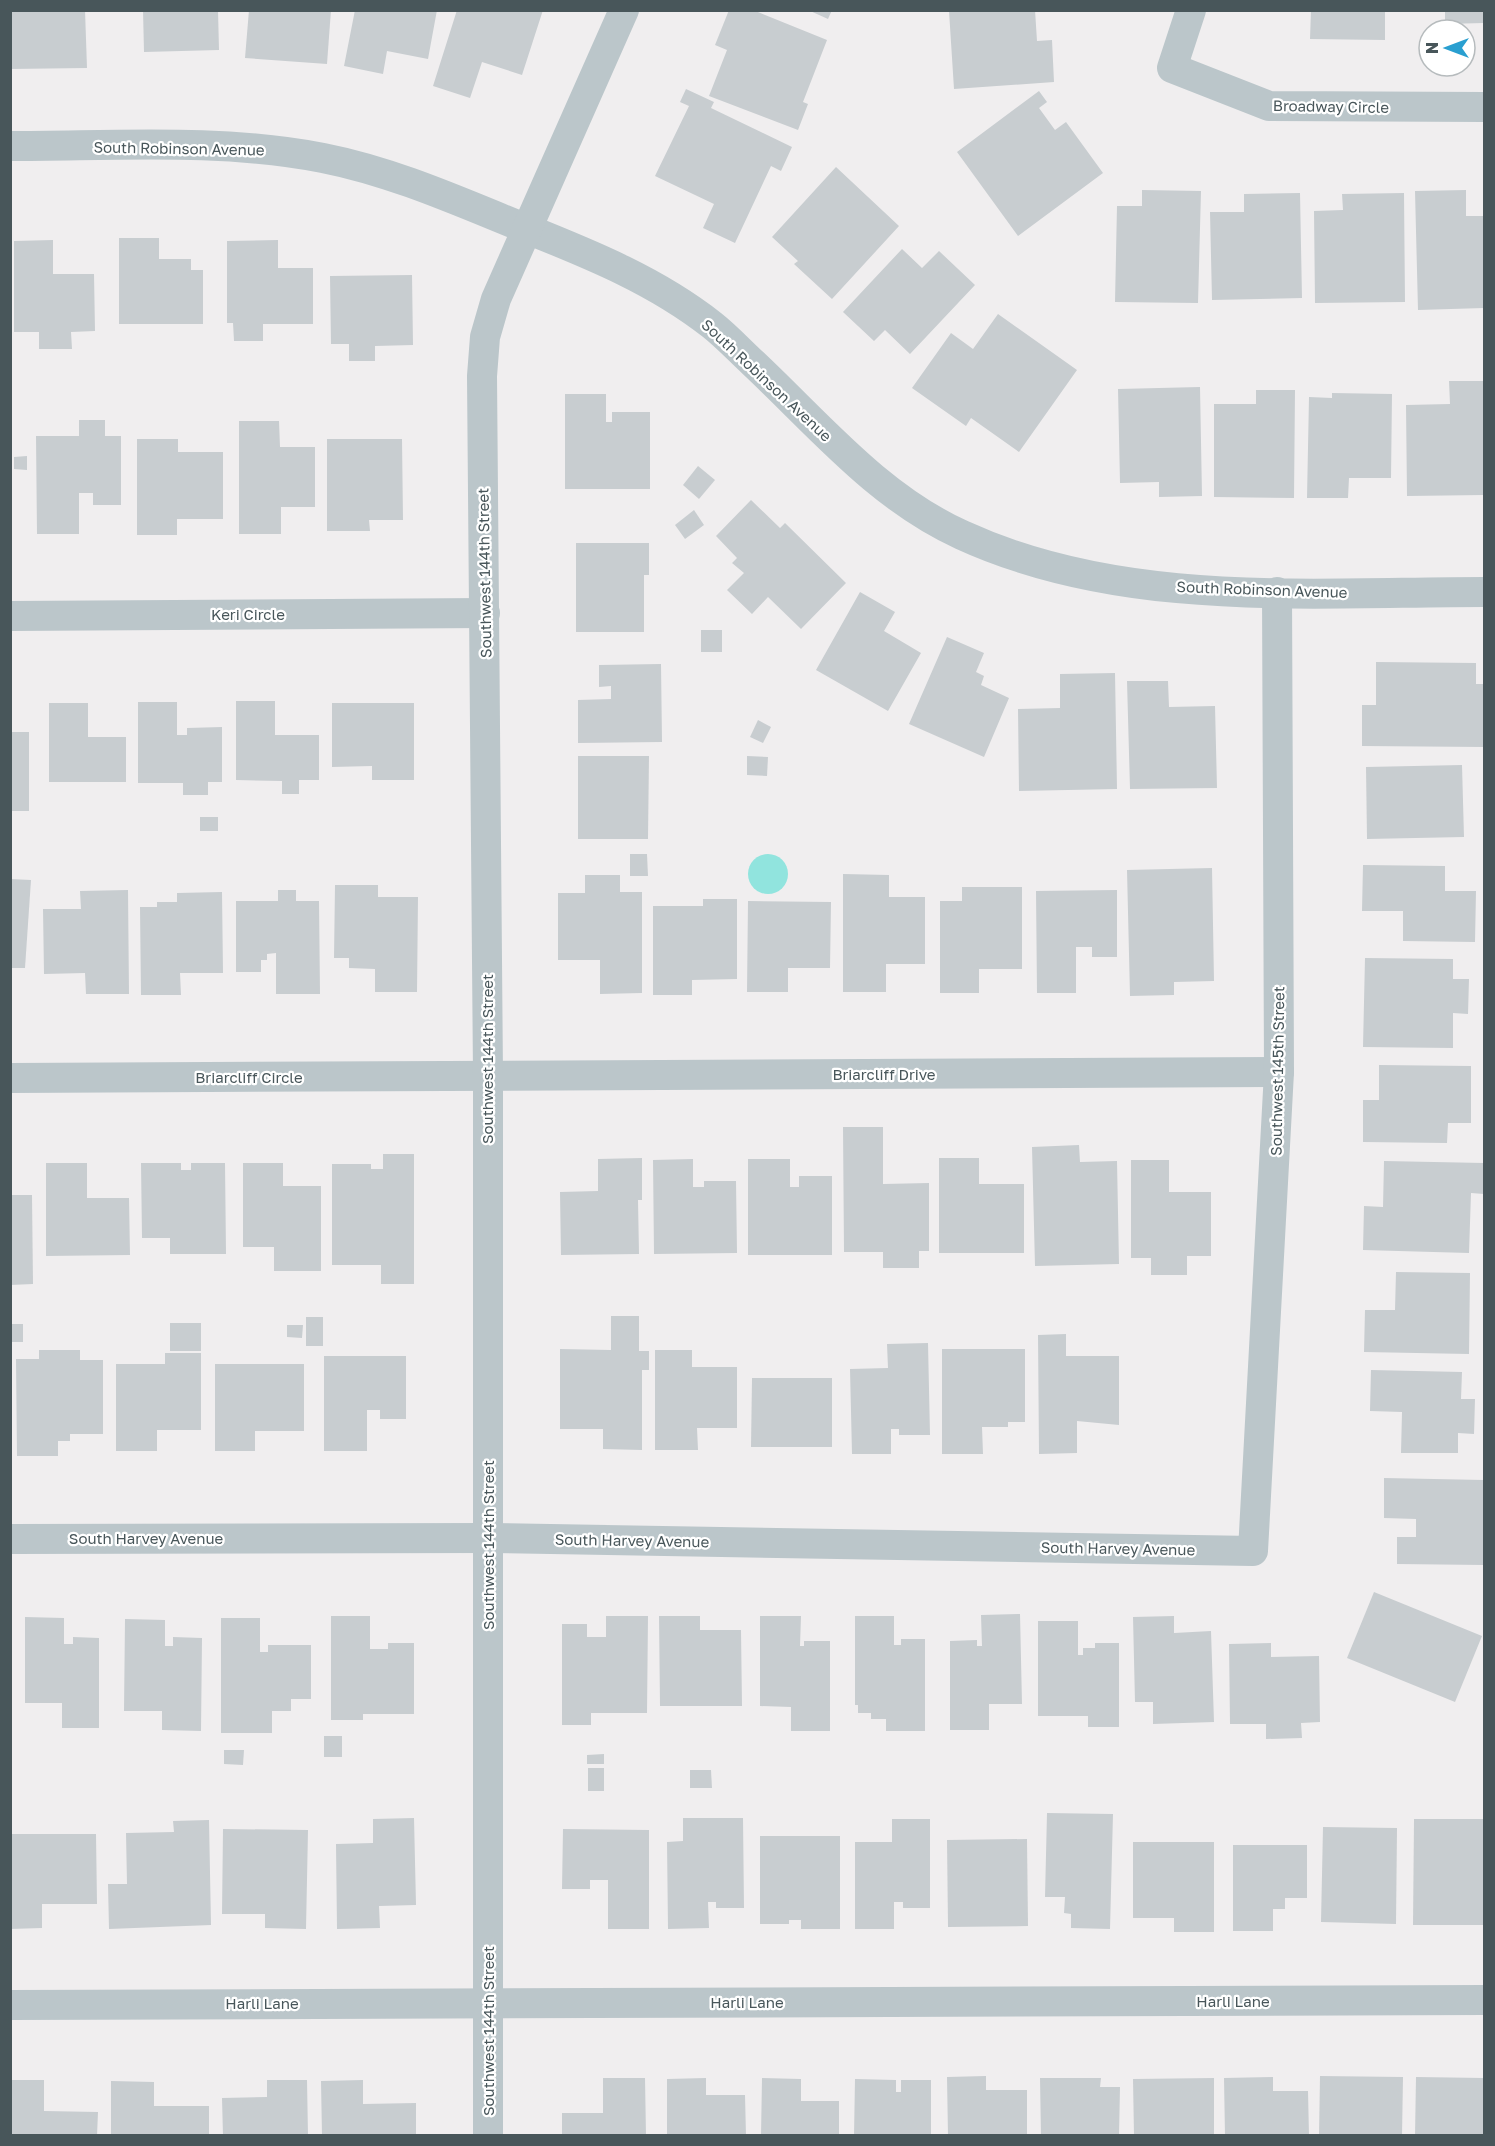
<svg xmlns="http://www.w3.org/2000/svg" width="1495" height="2146" viewBox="0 0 1495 2146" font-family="'Golos Text',sans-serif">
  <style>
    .water { fill: #91e4de }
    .building { fill: #c8cdd0 }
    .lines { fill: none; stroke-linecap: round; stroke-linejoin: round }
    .minor { stroke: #bbc6ca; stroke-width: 30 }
    .labels { text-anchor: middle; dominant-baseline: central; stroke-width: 4.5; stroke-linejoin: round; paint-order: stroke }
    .street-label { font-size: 15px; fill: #48565a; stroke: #fff }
  </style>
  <rect width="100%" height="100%" fill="#f0eeef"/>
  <circle class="water" cx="768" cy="874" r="20"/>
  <g class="building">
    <path d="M10 10H85L87 68 10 69Z"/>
    <path d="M143 10H218L219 50 144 52Z"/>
    <path d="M249 10H331L327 64 245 58Z"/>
    <path d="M355 10H437L428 59 387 51 383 74 344 66Z"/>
    <path d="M457 10H543L522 75 482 62 470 98 433 86Z"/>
    <path d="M729 10H753L827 40 803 102 808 104 798 130 709 96 727 50 715 45Z"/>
    <path d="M808 10H832L828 19Z"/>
    <path d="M1035 10 1037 41 1052 40 1054 82 954 89 949 11Z"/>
    <path d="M1311 10H1385V40L1310 39Z"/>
    <path d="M1445 10H1484V23L1445 24Z"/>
    <path d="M686 89 714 102 711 108 792 147 781 171 771 166 735 243 703 228 714 204 655 176 689 106 680 102Z"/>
    <path d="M1039 91 1047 102 1039 108 1055 130 1066 122 1103 173 1018 236 957 152Z"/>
    <path d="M836 167 899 226 832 299 794 264 798 261 772 237Z"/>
    <path d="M1142 190 1201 191 1198 303 1115 302 1117 206H1142Z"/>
    <path d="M1466 190V216H1484V308L1418 310 1415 191Z"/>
    <path d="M1300 193 1302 298 1212 300 1210 212H1244V194Z"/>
    <path d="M1404 193 1405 302 1315 303 1314 211 1343 210 1342 194Z"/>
    <path d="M119 238H159V259H191V270H203V324H119Z"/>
    <path d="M53 240V274H94L95 331 71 332 72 349H39V332H14V241Z"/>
    <path d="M278 240V268H313V324H263V341H234L233 323H227V241Z"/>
    <path d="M902 249 922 268 939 251 975 285 910 354 885 330 874 341 843 312Z"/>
    <path d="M412 275 413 345 375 346V361H349V344H331L330 276Z"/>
    <path d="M998 314 1077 370 1019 452 971 418 966 426 912 388 951 333 973 349Z"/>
    <path d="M1449 381H1484V495L1407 496 1406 405 1450 404Z"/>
    <path d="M1200 387 1202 496 1159 497V482L1120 483 1118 389Z"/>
    <path d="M1256 390H1295L1294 498 1214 497V404H1256Z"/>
    <path d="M1332 393 1392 394 1391 478H1349L1348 498H1307L1309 397 1332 398Z"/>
    <path d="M565 394H606V422H612V412H650V489H565Z"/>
    <path d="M79 420H105V436H121V505H93V493H79V534H37L36 436H79Z"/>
    <path d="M239 421H279L280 447H315V507H281V534H239Z"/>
    <path d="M137 439H178V452H223V519H177V535H137Z"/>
    <path d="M327 439H402L403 520H369L370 531H327Z"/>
    <path d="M27 456V470L14 469V457Z"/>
    <path d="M698 466 715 480 699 499 683 485Z"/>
    <path d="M751 500 780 528 785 523 846 583 801 629 768 597 752 614 727 590 744 573 732 563 737 558 716 536Z"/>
    <path d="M694 510 704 525 685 539 675 525Z"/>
    <path d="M576 543H649V575H644V632H576Z"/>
    <path d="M860 592 895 612 884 631 921 653 888 711 816 670Z"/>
    <rect x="701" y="630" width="21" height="22"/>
    <path d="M947 637 984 653 976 672 984 676 981 685 1009 698 984 757 909 724Z"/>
    <path d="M1376 662 1476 663V684H1484V747L1362 746V705H1376Z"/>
    <path d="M661 664 662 742 578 743V700L611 699V686L599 687V665Z"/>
    <path d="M1115 673 1117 789 1019 791 1018 709 1060 708V674Z"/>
    <path d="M1127 681H1168L1169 707 1215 706 1217 788 1130 789Z"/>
    <path d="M236 701H275V735H319V780H299V794H282V781L236 780Z"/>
    <path d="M138 702H177V735H187V728L222 727V782H208V795H183V783H138Z"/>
    <path d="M49 703H88V737H126V782H49Z"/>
    <path d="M332 703H414V780H372V766L332 767Z"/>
    <path d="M758 720 771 727 763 743 750 737Z"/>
    <rect x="10" y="732" width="19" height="79"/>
    <path d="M578 756H649L648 839H578Z"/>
    <path d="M747 756 768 757 767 776 747 775Z"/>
    <path d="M1462 765 1464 837 1367 839 1366 767Z"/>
    <rect x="200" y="817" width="18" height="14"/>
    <path d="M630 854H647L648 876H630Z"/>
    <path d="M1363 865 1445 866V891H1476L1475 942 1403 941V911H1362Z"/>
    <path d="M1212 868 1214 981 1174 982V995L1130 996 1127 870Z"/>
    <path d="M843 874 889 875V897H925V964H886V992H843Z"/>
    <path d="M585 875H620V892H642V993L600 994V960H558V893H585Z"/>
    <path d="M10 879 31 880 25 968H10Z"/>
    <path d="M335 885H378V897H418L417 992H375V969L349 968V958H334Z"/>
    <path d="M962 887H1022V969H979V993H940V901H962Z"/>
    <path d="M128 890 129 994H86L85 973 44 974 43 909H81L80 891Z"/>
    <path d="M278 890H296V901H319L320 994H276V953L267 954V960H261V972H236V901H278Z"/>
    <path d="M1117 890V957H1092V947H1076V993H1037L1036 891Z"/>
    <path d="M222 892 223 973H180L181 995H141L140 907H157V902H177V893Z"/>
    <path d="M703 899H737V979L692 980V995H653V906H703Z"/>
    <path d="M748 901 831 902 830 968H788V992H747Z"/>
    <path d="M1365 958 1453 959V979H1469L1468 1014 1453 1013V1048L1363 1047Z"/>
    <path d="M1379 1065 1471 1066V1123H1448L1447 1143 1363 1142V1100H1379Z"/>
    <path d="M843 1127H883V1184L929 1183V1251H919V1268H883V1252H844Z"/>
    <path d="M1079 1145 1080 1162 1117 1161 1119 1264 1035 1266 1032 1147Z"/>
    <path d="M383 1154H414V1284H381V1265H332V1164H371V1169H383Z"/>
    <path d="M642 1158V1200H638L639 1254 561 1255 560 1192 598 1191V1159Z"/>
    <path d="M939 1158H979V1184H1024V1253H939Z"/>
    <path d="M693 1159V1187H704V1181H736L737 1253 654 1254 653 1160Z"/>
    <path d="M748 1159H790V1187H799V1176H832V1255H748Z"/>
    <path d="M1131 1160H1169V1192H1211V1256H1187V1275H1151V1258H1131Z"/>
    <path d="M1384 1161 1484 1163V1194L1471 1193 1469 1253 1363 1250 1364 1206 1383 1207Z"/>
    <path d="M46 1163H87V1198H129L130 1255 46 1256Z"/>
    <path d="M141 1163H181V1170H191V1163H225L226 1254H170V1238H142Z"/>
    <path d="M243 1163H283V1186H321V1271H274V1247H243Z"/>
    <path d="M10 1195H32L33 1284 10 1285Z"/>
    <path d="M1396 1272 1470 1273 1469 1354 1364 1352 1365 1310H1395Z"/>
    <path d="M611 1316H639V1351H649V1370H642V1450L603 1449V1429H560V1349L611 1350Z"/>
    <rect x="306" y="1317" width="17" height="29"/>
    <rect x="170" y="1323" width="31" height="28"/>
    <rect x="10" y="1324" width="13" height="18"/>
    <path d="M287 1325H303L302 1338 287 1337Z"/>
    <path d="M1066 1334V1356H1119V1425L1077 1421V1453L1039 1454 1038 1335Z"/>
    <path d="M928 1343 930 1435H899V1429H891V1454H852L850 1369 888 1368 887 1344Z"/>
    <path d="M942 1349H1025V1422H1008V1427H982L983 1454H942Z"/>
    <path d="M39 1350H80V1360H103V1434H70V1441H58V1456H17L16 1359H39Z"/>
    <path d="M655 1350H692V1367H737V1428H697L698 1450H655Z"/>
    <path d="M165 1353H201V1430H157V1451H116V1364H165Z"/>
    <path d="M324 1356H406V1419H380V1410H367V1451H324Z"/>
    <path d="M215 1364H304V1431H255V1451H215Z"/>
    <path d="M1371 1370 1462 1372 1461 1399H1475L1474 1434 1458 1433V1453H1401L1402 1412 1370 1411Z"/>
    <path d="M752 1378H832V1447H751Z"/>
    <path d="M1384 1478 1484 1480V1565L1397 1564V1537H1416V1519L1384 1518Z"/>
    <path d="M1374 1592 1482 1636 1455 1702 1347 1658Z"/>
    <path d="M1020 1614 1022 1704H989V1730H950V1641L977 1640V1646H982L981 1615Z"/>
    <path d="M331 1616H370V1649H388V1643H414V1714H363V1720H331Z"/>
    <path d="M606 1616H648L647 1713H591V1725H562V1624H587V1637H606Z"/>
    <path d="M659 1616H700V1630H741L742 1706H660Z"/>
    <path d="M760 1616H801L800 1646H804V1641H830V1731H791V1707L760 1706Z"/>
    <path d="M855 1616H894V1645H901V1639H925V1731H886V1719H871V1713H858V1705H855Z"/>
    <path d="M1174 1616V1633L1211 1631 1214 1722 1153 1724V1702H1135L1133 1617Z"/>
    <path d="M25 1617 64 1618V1644H73V1637L99 1638V1728H62V1703H25Z"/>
    <path d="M221 1618H260V1652H268V1645H311V1699H291V1711H272V1733H221Z"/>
    <path d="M125 1619 165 1620V1646H173V1637L202 1638 201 1731 162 1730V1711H124Z"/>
    <path d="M1038 1621H1078V1655H1083V1648H1095V1643H1119V1727H1088V1716H1038Z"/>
    <path d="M1271 1643V1657L1319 1656 1320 1722 1301 1723 1302 1738 1266 1739V1724H1230L1229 1644Z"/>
    <rect x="324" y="1736" width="18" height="21"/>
    <path d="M224 1750H244L243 1765 224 1764Z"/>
    <path d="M604 1754V1764H587V1755Z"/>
    <rect x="588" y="1768" width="16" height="23"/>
    <path d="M690 1770H711L712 1788H690Z"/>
    <path d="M1047 1813 1113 1814 1110 1929 1071 1928V1914L1064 1913 1065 1897H1045Z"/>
    <path d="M414 1818 416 1905 379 1906 380 1928 337 1929 336 1844 373 1843V1819Z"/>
    <path d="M683 1818H743L744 1908H716V1902H708L709 1928 668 1929 667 1842 683 1841Z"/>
    <path d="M892 1819H930V1908H903V1902H894V1929H855V1842H892Z"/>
    <path d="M1414 1819H1484V1925H1413Z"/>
    <path d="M209 1820 211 1925 109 1929 108 1884H127L126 1833 174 1832 173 1821Z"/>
    <path d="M1323 1827 1397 1828 1396 1924 1321 1922Z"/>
    <path d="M223 1829 308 1830 306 1929 265 1928V1914H222Z"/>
    <path d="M563 1829 649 1830V1929H608V1880H590V1889H562Z"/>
    <path d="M10 1834H96L97 1904H42V1928L10 1929Z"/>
    <path d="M760 1836H840V1929H801V1920H789V1924H760Z"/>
    <path d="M1027 1839 1028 1926 948 1927 947 1840Z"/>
    <path d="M1133 1842H1214V1932H1174V1918H1133Z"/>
    <path d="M1233 1845H1307V1898H1285V1909H1273V1931H1233Z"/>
    <path d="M986 2076V2090H1027V2136H948L947 2077Z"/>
    <path d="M1320 2076 1403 2077 1402 2136H1319Z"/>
    <path d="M1273 2077V2091H1308L1309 2136H1225L1224 2078Z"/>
    <path d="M1416 2077 1484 2078V2136H1415Z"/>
    <path d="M603 2078H645L646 2136H562V2113H603Z"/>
    <path d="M706 2078V2095H745L746 2136H667V2079Z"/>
    <path d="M762 2078 801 2079V2101H839V2136H761Z"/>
    <path d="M1040 2078H1101L1100 2087H1120L1119 2136H1041Z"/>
    <path d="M1214 2078V2136H1134L1133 2079Z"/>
    <path d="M855 2079 896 2080V2092H901V2080H931V2136H854Z"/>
    <path d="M10 2080H44V2111L98 2112 97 2136H10Z"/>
    <path d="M267 2080H307L308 2136H223L222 2098 267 2097Z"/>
    <path d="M363 2080V2104L416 2103V2136H322L321 2081Z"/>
    <path d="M111 2081 154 2082V2106H209V2136H111Z"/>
  </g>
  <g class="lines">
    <g class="minor">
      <path d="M1191 10 1172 68 1269 106 1484 107"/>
      <path d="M10 146C114 146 221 138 323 158 394 172 460 202 527 229 592 255 656 281 712 325 726 336 739 350 753 363 819 425 878 497 962 535 1123 609 1312 592 1484 592"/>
      <path d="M10 616 485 613"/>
      <path d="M10 1078 1279 1072"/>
      <path d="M10 1539 488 1538 1253 1551 1279 1072 1277 592"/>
      <path d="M10 2005 1484 2000"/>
      <path d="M488 2136V1076L482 376 485 337 496 299 624 10"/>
    </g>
  </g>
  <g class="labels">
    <g class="street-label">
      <text transform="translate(1331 106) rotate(1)">Broadway Circle</text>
      <text transform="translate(179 148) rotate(1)">South Robinson Avenue</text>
      <text transform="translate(767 380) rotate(43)">South Robinson Avenue</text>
      <text transform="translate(484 573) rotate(-91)">Southwest 144th Street</text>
      <text transform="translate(1262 589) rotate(2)">South Robinson Avenue</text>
      <text x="248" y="614">Keri Circle</text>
      <text transform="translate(487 1059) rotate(-90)">Southwest 144th Street</text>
      <text transform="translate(1277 1071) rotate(-89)">Southwest 145th Street</text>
      <text x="884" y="1074">Briarcliff Drive</text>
      <text x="249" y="1077">Briarcliff Circle</text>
      <text x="146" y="1538">South Harvey Avenue</text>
      <text transform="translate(632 1540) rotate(1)">South Harvey Avenue</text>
      <text transform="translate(488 1545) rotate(-90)">Southwest 144th Street</text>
      <text transform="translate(1118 1548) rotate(1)">South Harvey Avenue</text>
      <text x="1233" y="2001">Harli Lane</text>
      <text x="747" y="2002">Harli Lane</text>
      <text x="262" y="2003">Harli Lane</text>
      <text transform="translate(488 2031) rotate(-90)">Southwest 144th Street</text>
    </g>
  </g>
  <rect width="1495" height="2146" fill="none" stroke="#48565a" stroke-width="24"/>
  <g transform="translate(1447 48) rotate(270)"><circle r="28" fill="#ffffff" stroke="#b6bbbd" stroke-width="1.5"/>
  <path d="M0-4.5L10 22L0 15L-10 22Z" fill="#299fd0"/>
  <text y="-9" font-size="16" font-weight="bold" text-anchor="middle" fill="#48565a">N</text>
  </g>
</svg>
